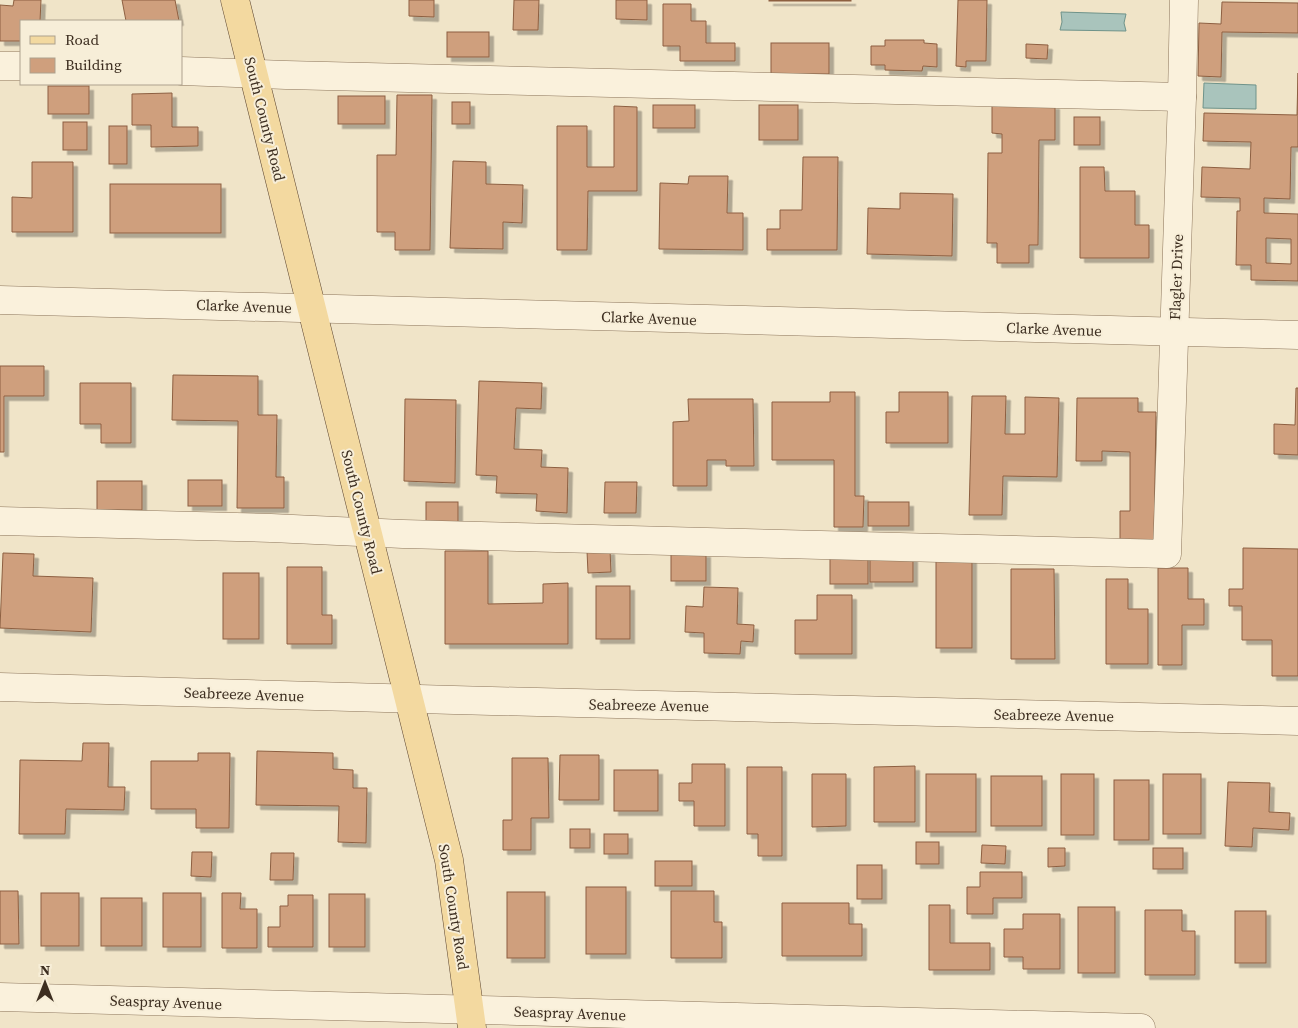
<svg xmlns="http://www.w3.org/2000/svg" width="1298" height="1028" viewBox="0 0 1298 1028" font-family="'Source Serif 4',serif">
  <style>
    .water { fill: #a9c4bc; stroke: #6f938a }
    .building { fill: #cf9f7d; stroke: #8d5f41; fill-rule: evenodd; filter: url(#shadow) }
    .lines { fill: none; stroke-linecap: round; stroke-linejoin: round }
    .minor-casing { stroke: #8d765c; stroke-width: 29 }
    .major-casing { stroke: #5b4430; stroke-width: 29 }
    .minor { stroke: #faf1dc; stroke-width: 28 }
    .major { stroke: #f3d9a0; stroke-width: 28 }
    .labels { text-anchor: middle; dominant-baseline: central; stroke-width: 4; stroke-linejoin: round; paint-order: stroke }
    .street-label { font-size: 15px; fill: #3d2e20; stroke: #f7eed8 }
  </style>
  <defs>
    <filter id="shadow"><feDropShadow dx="4.5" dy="4.5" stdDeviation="0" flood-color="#0004"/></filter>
  </defs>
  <rect width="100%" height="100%" fill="#f0e4c8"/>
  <g class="water">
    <path d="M1061 12 1126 14 1124 23 1126 31 1060 30 1062 22Z"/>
    <path d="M1204 83 1256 85V109L1203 108Z"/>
  </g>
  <g class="building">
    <path d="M14 0H41L40 21H21V41H0V5L13 6Z"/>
    <path d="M122 0H175L179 21H126Z"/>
    <path d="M409 0H434V17L409 16Z"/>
    <path d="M514 0H539L538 30H513Z"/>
    <path d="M616 0H647V20L616 19Z"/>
    <rect x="769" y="0" width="82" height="1"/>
    <path d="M958 0H987L986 61H966V67L956 66Z"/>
    <path d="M1222 2 1298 3V33L1222 32 1221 77 1198 76 1199 23 1221 24Z"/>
    <path d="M663 4H691V21H706V43H735V61H680V46H663Z"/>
    <rect x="447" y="32" width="42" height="25"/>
    <path d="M885 40H924V43L937 44V67L923 66 922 71 885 70V65H871V46H885Z"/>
    <rect x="771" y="43" width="58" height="31"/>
    <path d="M1026 44 1048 45 1047 59 1026 58Z"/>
    <path d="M1298 73V147H1291L1290 199 1264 198V213L1298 214V281L1251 280V265H1236L1237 211H1240V198L1201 197 1202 167 1250 169 1251 142 1203 141 1204 113 1297 115ZM1266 238 1291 239V264L1266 263Z"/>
    <rect x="48" y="86" width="41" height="28"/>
    <path d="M172 93V127H198V146L151 147V125H132V94Z"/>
    <path d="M397 95H432L430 250H395V232H377V155H396Z"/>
    <rect x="338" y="96" width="47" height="28"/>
    <rect x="452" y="102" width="18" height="22"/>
    <rect x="653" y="105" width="42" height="23"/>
    <rect x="759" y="105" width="39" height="35"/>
    <path d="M992 105H1055V140H1039L1038 245H1029V263H997V243H987L988 153H1002V134L992 133Z"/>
    <path d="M614 106 637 107V191H588L587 250H557V126H587V167H614Z"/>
    <rect x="1074" y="117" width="26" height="28"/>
    <rect x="63" y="122" width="24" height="28"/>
    <rect x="109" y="126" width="18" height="38"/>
    <path d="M803 157H838L837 250H767V229H780V210H802Z"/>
    <path d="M453 161 486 162V184L523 185 522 223 503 222V249L450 248Z"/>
    <path d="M32 162H73V232H12V197L32 198Z"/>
    <path d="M1080 167H1104L1105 191H1135V225H1149V258H1080Z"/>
    <path d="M689 176H728L727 213H743V250L659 249 660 183 688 184Z"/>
    <rect x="110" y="184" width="111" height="49"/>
    <path d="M900 193 953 194 952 256 867 254 868 208 900 209Z"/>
    <path d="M0 366H44V396H4V452H0Z"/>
    <path d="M173 375 258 376V415H277L276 477H284V508H237L238 421 172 420Z"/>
    <path d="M479 381 542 383 541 409 516 408 514 449 542 450 541 467 568 468 567 513 536 511 537 494 496 493 497 476 476 475Z"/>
    <path d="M80 383H131V443H101V424H80Z"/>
    <path d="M1296 388H1298V455L1274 454V424L1295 425Z"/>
    <path d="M830 392H855V496H864L863 527H834V460H772V402H830Z"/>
    <path d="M899 392H948V443H886V412H899Z"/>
    <path d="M972 396H1006L1005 434H1025V397L1059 398 1057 477 1003 476 1002 515H969Z"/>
    <path d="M1077 398H1138V412H1156L1154 543H1120V511H1130V452L1102 451V461H1076Z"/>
    <path d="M405 399 456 400 455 483 404 481Z"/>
    <path d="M688 399H753L754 466H726V460H707V486H673V422L689 421Z"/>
    <rect x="188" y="480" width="34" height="26"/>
    <rect x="97" y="481" width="45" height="29"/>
    <path d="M605 482H637L636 513H604Z"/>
    <rect x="426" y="502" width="32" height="21"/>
    <rect x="868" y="502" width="41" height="24"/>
    <path d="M1243 548 1298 549V676H1272V640H1242V606H1229V589H1243Z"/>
    <path d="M610 550 611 572 588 573 587 551Z"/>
    <path d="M445 551H488V604L543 603V584L568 583V644H445Z"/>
    <path d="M3 553 34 554 33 576 93 578 91 632 0 628Z"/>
    <rect x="671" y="553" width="35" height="28"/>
    <rect x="830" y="555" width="38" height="29"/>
    <rect x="870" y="556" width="43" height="26"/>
    <rect x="936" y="557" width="36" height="91"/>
    <path d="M287 567H322V615H332V644H287Z"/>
    <path d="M1158 568H1188V599H1204V625H1182V665H1158Z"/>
    <path d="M1011 569H1054L1055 659H1011Z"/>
    <rect x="223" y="573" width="36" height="66"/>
    <path d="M1106 579H1128V609H1148V664H1106Z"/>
    <rect x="596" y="586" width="34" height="53"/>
    <path d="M704 587 738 588 737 624 754 625 753 642 741 641 740 654 704 653V633L685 632 686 606 703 607Z"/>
    <path d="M817 595H852V654H795V620H817Z"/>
    <path d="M83 743H109L108 787H125L124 810 66 809 65 834H19L20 760 82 761Z"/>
    <path d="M257 751 333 753V769L353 770V788H367L366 843 338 842 339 806 256 805Z"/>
    <path d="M198 753H230L229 828H196V809H151V761H198Z"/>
    <path d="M560 755H599V800H559Z"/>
    <path d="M512 758H548L549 818H531V850H503V820H512Z"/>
    <path d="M692 764H725V826H694V801H679V783H692Z"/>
    <path d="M915 766V822H874V767Z"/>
    <path d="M747 767H782V856H758V834H747Z"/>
    <rect x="614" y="770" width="44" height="41"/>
    <path d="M812 774H846V826L812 827Z"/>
    <rect x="926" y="774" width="50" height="58"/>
    <rect x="1061" y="774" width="33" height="61"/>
    <rect x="1163" y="774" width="38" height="60"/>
    <rect x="991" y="776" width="51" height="50"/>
    <rect x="1114" y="780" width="35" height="60"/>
    <path d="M1228 782 1270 783 1269 812 1290 813 1289 830 1253 828 1252 847 1225 846Z"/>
    <rect x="570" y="829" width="20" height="19"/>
    <rect x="604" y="834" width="24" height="20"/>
    <rect x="916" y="842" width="23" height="22"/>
    <path d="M982 845 1006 846 1005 864 981 863Z"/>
    <path d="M1048 848H1065V866L1048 867Z"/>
    <rect x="1153" y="848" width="30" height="21"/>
    <path d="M192 852H212L211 877 191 876Z"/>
    <path d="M271 853H294L293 880H270Z"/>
    <rect x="655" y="861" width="37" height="25"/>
    <rect x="857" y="865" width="25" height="34"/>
    <path d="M980 872H1022V898H993V914H967V887H980Z"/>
    <rect x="586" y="887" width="40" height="67"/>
    <path d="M0 891H18L19 944H0Z"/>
    <path d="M671 891H714V922H722V958H671Z"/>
    <rect x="507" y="892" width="38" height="66"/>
    <rect x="41" y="893" width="38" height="53"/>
    <rect x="163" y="893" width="38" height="54"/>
    <path d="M222 893H241L240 909H257V948H222Z"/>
    <rect x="329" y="894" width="36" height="53"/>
    <path d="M288 895H313V947H268V927H280V906H288Z"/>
    <rect x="101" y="898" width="41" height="48"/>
    <path d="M782 903H849V924H862V956H782Z"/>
    <path d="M929 905H950V943H990V970H929Z"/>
    <rect x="1078" y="907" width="37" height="66"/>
    <path d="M1145 910H1182V931H1195V975H1145Z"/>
    <rect x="1235" y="911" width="31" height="52"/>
    <path d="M1023 914H1060V969H1023V957H1004V929H1023Z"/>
  </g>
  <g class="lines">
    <defs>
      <g id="minor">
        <path d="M0 66H21"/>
        <path d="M181 71 286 75 1182 97"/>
        <path d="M0 300 1298 335"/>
        <path d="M0 521 271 528 403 534 1167 554 1182 97 1184 0"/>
        <path d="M0 687 454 700 1298 721"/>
        <path d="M0 997 1141 1028"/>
      </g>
      <path id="major" d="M235 0 449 860 472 1028"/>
    </defs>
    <use href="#minor" class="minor-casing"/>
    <use href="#major" class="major-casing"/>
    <use href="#minor" class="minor"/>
    <use href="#major" class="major"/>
  </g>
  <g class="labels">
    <g class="street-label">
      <text transform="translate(265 119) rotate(76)">South County Road</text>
      <text transform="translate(1176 277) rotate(-88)">Flagler Drive</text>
      <text transform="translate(244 306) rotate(2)">Clarke Avenue</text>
      <text transform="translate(649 318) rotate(2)">Clarke Avenue</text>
      <text transform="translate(1054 329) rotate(2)">Clarke Avenue</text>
      <text transform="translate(362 512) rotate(76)">South County Road</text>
      <text transform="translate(244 694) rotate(2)">Seabreeze Avenue</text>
      <text transform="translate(649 705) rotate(1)">Seabreeze Avenue</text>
      <text transform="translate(1054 715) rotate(1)">Seabreeze Avenue</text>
      <text transform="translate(454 907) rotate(81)">South County Road</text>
      <text transform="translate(166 1002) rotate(2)">Seaspray Avenue</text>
      <text transform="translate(570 1013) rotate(2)">Seaspray Avenue</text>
    </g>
  </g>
  <rect x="20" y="20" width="162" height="65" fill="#f7eed8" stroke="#ada18e"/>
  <rect x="30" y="36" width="25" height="8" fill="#f3d9a0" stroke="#ada18e"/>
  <text x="65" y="45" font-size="15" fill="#3d2e20">Road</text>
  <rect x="30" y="58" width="25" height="15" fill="#cf9f7d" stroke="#ada18e"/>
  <text x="65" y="70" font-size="15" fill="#3d2e20">Building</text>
  <g transform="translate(45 983)" stroke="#f7eed8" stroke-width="4" paint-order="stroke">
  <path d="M0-4L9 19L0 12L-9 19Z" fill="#3d2e20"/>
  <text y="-8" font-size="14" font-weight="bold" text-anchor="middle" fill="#3d2e20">N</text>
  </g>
</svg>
